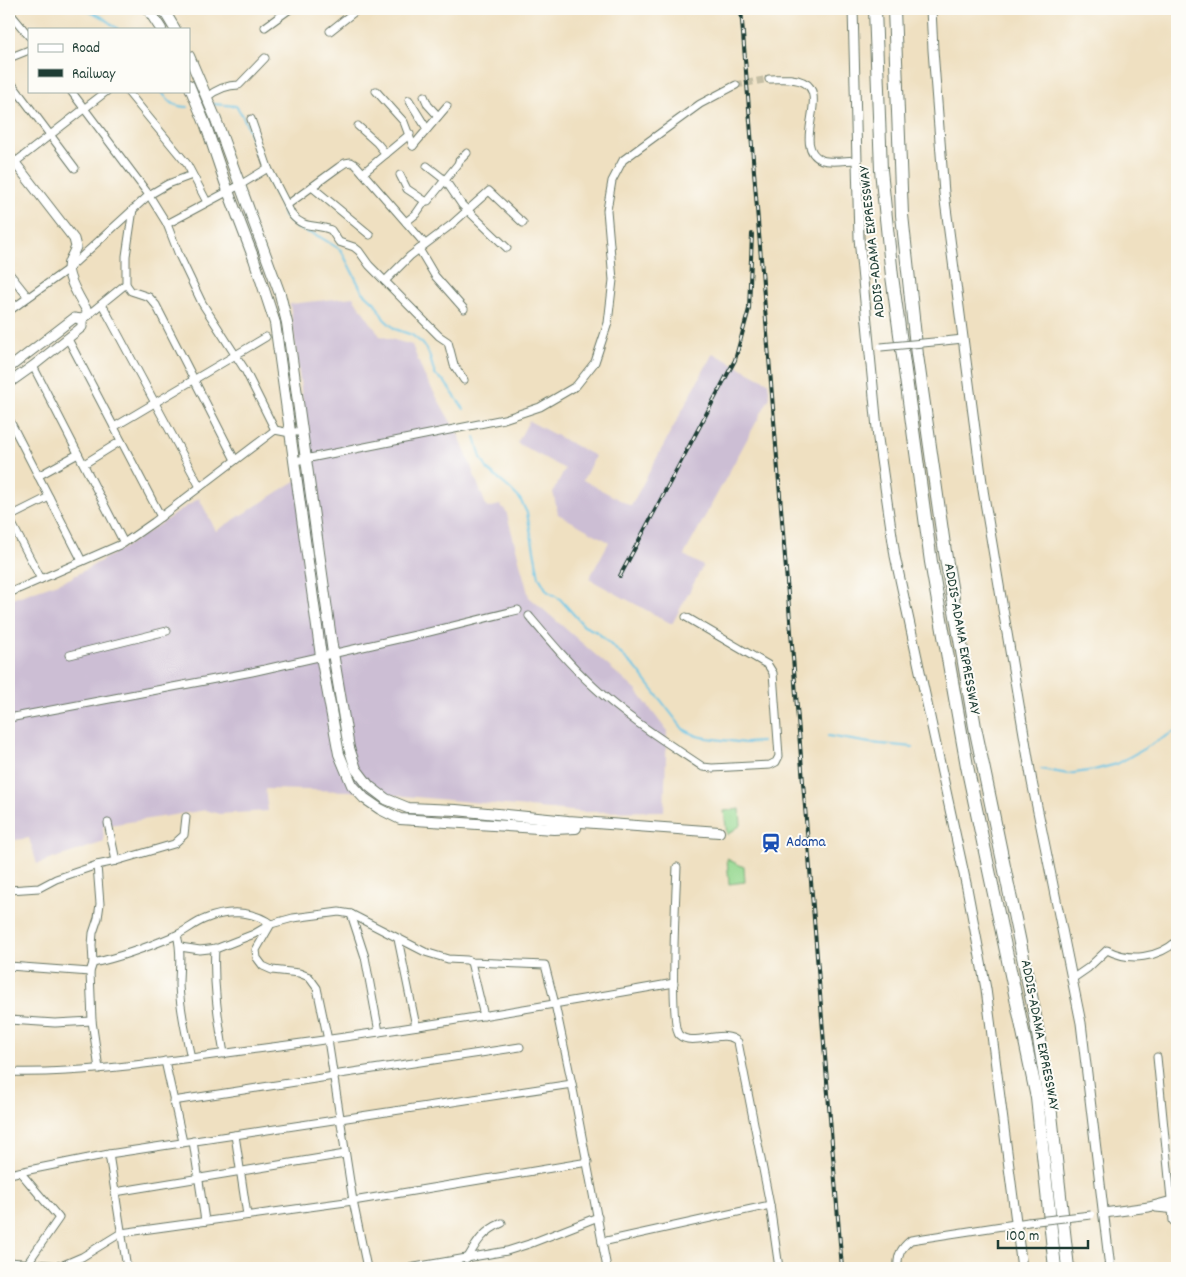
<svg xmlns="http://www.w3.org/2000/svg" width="1186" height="1277" viewBox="0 0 1186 1277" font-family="Dekko,sans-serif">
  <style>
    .industrial { fill: #ccbed4 }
    .green { fill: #95d890; stroke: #5a8a62 }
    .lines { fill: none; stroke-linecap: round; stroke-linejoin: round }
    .stream { stroke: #68c4e6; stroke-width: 2 }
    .minor-tunnel { stroke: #c5bfa5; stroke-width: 7; stroke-dasharray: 7 3.5; stroke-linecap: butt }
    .minor-casing { stroke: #687665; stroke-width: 9 }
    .tertiary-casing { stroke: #687665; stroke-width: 11 }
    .secondary-casing { stroke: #687665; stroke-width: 12 }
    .motorway-casing { stroke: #687665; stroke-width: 14 }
    .minor { stroke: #fff; stroke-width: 7 }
    .tertiary { stroke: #fff; stroke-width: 9 }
    .secondary { stroke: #fff; stroke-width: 10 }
    .motorway { stroke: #fff; stroke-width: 12 }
    .rail-casing { stroke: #1f3d34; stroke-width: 4 }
    .rail { stroke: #fdfcf7; stroke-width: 2; stroke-dasharray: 5.5; stroke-linecap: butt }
    .minor-bridge-casing { stroke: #687665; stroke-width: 9; stroke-linecap: butt }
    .minor-bridge { stroke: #fff; stroke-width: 7 }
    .labels { text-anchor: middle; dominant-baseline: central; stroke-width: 4; stroke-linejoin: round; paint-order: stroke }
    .street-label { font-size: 15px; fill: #1f3d34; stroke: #fdfcf7 }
    .transit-label { font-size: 15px; fill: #164399; stroke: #fdfcf7; text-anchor: start }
  </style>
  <rect width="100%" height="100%" fill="#fdfcf7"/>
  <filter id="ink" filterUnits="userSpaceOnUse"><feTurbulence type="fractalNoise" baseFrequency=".02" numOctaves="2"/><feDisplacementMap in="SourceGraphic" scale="10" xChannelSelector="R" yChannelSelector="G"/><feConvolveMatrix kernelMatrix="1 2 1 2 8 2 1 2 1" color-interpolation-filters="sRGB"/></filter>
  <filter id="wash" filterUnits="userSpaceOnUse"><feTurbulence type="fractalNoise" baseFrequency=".0096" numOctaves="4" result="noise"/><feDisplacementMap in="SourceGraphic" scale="20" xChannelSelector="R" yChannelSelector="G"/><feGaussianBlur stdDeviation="1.12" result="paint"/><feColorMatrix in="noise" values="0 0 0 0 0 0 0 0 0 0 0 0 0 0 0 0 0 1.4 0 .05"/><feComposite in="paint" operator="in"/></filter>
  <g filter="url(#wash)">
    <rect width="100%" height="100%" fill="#efe0c1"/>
    <g class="industrial">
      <path d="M353 297 380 336 412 345 424 375 460 438 487 508 500 505 506 511 529 597 636 690 667 731 664 811 583 812 349 791 265 789 268 811 219 814 206 810 103 826 104 842 37 864 29 838 9 841V600L69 579 127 546 199 498 216 531 313 470 305 420 290 304Z"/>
      <path d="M713 353 768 382 770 397 684 555 703 566 672 624 589 579 609 542 558 514 553 492 565 469 517 443 529 421 595 456 583 480 631 506Z"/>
    </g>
    <g class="green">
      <path d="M740 809 741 825 727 835 724 811Z"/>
      <path d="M727 859 744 867 745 882 729 884Z"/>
    </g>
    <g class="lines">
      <g class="stream">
        <path d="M83 9 102 17 118 29"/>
        <path d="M161 91C169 102 174 107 188 107"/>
        <path d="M214 104 236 106C248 121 252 142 260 160"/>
        <path d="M268 179 279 201 284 216 297 228 320 237 341 250 362 291 375 303 384 319 395 329 412 335 423 344 429 354 435 375 444 381 464 409"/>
        <path d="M475 437 481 458 488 470 509 488 520 499 527 513 539 577 547 591 560 599 584 626 597 632 636 668 683 729 697 736 707 738 745 743 762 742"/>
        <path d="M828 736 870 743 913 747"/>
        <path d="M1041 769 1068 774 1094 770 1117 764 1177 730"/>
      </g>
    </g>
  </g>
  <g filter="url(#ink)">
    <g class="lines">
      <path class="minor-tunnel" d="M736 85 769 79"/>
      <defs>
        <g id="minor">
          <path d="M9 12 29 36"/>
          <path d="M265 27 290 9"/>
          <path d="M330 31 358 9"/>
          <path d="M9 58 29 50"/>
          <path d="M769 79C780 79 793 77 803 82 831 94 790 147 822 160 831 163 847 160 857 160"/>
          <path d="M9 80 75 168"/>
          <path d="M71 91 149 195 167 224 179 255 202 303 245 370 275 430"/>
          <path d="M127 91 187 164 207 202"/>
          <path d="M376 91 404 122 413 146"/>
          <path d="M424 96 428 105 438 116"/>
          <path d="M207 97C217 89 226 85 239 85L265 58"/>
          <path d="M409 100 427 129"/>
          <path d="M251 119 268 168 292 215C305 230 315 223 331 230L339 242 354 247 359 251 369 265 439 336 448 342 454 365 464 380"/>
          <path d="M358 126 377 143 386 154"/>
          <path d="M413 146 447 106"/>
          <path d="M427 166 445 180 462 205 507 248"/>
          <path d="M9 167 107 91"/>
          <path d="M363 173 410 134"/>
          <path d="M400 175 407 189 425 201H428L458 164 459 161 467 153"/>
          <path d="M312 187 370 235"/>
          <path d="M287 205 339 167 345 163 351 162 356 165 425 244"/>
          <path d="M133 209 126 256V284L131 291 149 297 156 305 235 460"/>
          <path d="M406 222 416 214 425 201"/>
          <path d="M167 224 240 185 268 168"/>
          <path d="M419 249 435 276 464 309"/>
          <path d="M9 273 28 297"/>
          <path d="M385 281 410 256 451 225 489 191 523 223"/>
          <path d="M102 304 200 487"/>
          <path d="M9 311 68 269 149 195 168 184 192 175"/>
          <path d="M89 314 126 284"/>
          <path d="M68 339 161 517"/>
          <path d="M944 341 963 339"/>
          <path d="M33 366 124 543"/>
          <path d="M9 419 82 561"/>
          <path d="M114 427 266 337"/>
          <path d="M295 461 504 419 540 407 576 386 595 362 608 323 613 280 607 210 612 181 623 160 700 104 736 85"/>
          <path d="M84 464 121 441"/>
          <path d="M38 476 78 454"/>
          <path d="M9 517 49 497"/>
          <path d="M9 518 41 579"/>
          <path d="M9 593 124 543 154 522 275 430 290 433 301 431"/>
          <path d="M529 616C550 641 570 665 594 687 627 718 666 742 703 767L712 768 770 765 776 762 779 756 773 673 768 665 686 617"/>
          <path d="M70 655 167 631"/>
          <path d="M9 718 252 672 429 632 518 610"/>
          <path d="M108 823 116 861"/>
          <path d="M97 865 100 904 98 918 93 933 92 945 93 963 90 972 92 1021 99 1069"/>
          <path d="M677 867C676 890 669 1024 679 1035 693 1048 724 1027 738 1042L770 1205 779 1268"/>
          <path d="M9 890 39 888 56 879 97 865 116 861 174 844 184 835 186 817"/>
          <path d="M351 914 365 957 379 1032"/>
          <path d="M177 935C182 952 179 968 179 985 180 1010 186 1034 191 1058"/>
          <path d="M398 939 416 1026"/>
          <path d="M180 947 200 950 218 948 254 934 271 924 293 918 339 912 351 914 425 952 448 959 467 960 471 962 545 965 555 1004 572 1084 607 1268"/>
          <path d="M215 948C213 984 218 1018 224 1054"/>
          <path d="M471 962 484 1016"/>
          <path d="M93 963C121 957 148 947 174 936 185 932 194 923 205 919 227 910 252 910 271 924L256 950 257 958 263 966 272 970 299 973 309 977 317 988 328 1040 353 1201 367 1268"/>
          <path d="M9 966 90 972"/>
          <path d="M1072 979 1088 968 1107 950C1130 962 1158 958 1177 941"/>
          <path d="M9 1020 55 1023 92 1021"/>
          <path d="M1157 1057 1172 1209 1173 1221 1177 1224"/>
          <path d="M165 1061 183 1142"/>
          <path d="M9 1072C92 1074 174 1060 257 1049 396 1031 535 1008 674 983"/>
          <path d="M333 1075 520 1047"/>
          <path d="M173 1101 334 1076"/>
          <path d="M235 1135 247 1215"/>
          <path d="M193 1141 205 1221"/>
          <path d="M109 1154 127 1268"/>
          <path d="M20 1172 59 1218 27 1264"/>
          <path d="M9 1174 109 1154 572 1084"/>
          <path d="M115 1192 345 1154"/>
          <path d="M602 1242 770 1205"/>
          <path d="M467 1259C477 1242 483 1231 502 1223"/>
          <path d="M9 1262 61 1266 65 1268"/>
          <path d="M61 1266 82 1257 121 1233 353 1201 588 1162"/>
          <path d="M409 1268 507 1251 529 1244 598 1217"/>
          <path d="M898 1268C897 1255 901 1248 911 1240L1028 1222"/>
        </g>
        <g id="tertiary">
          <path d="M853 9 859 238 878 439 895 556 967 888 986 989 1022 1268"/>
          <path d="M931 9 933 50 944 193 983 490 1032 782 1081 1023 1110 1268"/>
          <path d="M9 155 74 239 76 247C74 252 71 257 69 262 64 275 82 302 89 314L82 319 74 318 9 368"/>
          <path d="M9 383 33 366 82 327V319"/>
          <path d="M1156 1207 1177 1209"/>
          <path d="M1104 1213 1149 1207 1172 1201 1177 1202"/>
        </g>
        <g id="secondary">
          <path d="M148 9 161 29"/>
          <path d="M163 9 175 29"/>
          <path d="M189 56 215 117 280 294 287 323 333 653 349 748 356 769 369 786 386 799 408 808 456 810 568 821 719 832"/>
          <path d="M189 85 206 126 228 191 254 259 275 323 321 656 339 754 352 785 364 798 380 809 400 819 554 829 576 828"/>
        </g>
        <g id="motorway">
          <path d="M875 9 881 170 892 276 931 562 967 766 1037 1098 1055 1268"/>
          <path d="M894 9 902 215 917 355 945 552 975 727 1034 1010 1050 1105 1068 1268"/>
        </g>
      </defs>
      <use href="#minor" class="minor-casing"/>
      <use href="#tertiary" class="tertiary-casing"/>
      <use href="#secondary" class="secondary-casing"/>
      <use href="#motorway" class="motorway-casing"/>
      <use href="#minor" class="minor"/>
      <use href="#tertiary" class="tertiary"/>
      <use href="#secondary" class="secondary"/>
      <use href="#motorway" class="motorway"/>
      <defs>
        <g id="rail">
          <path d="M741 9 842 1268"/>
          <path d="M620 576 735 360 749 309 752 234"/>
        </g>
      </defs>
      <use href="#rail" class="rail-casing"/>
      <use href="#rail" class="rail"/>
      <defs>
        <g id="minor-bridge">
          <path d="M881 347 944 341"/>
          <path d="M1028 1222 1091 1215"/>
        </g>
      </defs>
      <use href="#minor-bridge" class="minor-bridge-casing"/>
      <use href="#minor-bridge" class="minor-bridge"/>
    </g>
  </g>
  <defs>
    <symbol id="station-bare" viewBox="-9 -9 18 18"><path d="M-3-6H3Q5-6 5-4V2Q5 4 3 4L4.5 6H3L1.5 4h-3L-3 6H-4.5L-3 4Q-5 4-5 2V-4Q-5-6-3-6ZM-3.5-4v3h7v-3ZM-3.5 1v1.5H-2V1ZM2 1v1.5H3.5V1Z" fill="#1a4fb4" stroke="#fdfcf7" stroke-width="2.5" paint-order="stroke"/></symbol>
  </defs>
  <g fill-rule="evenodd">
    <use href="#station-bare" x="757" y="829" width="28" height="28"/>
  </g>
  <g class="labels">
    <g class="street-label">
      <text transform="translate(873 242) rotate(-96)">ADDIS-ADAMA EXPRESSWAY</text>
      <text transform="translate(961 639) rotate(80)">ADDIS-ADAMA EXPRESSWAY</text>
      <text transform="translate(1039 1035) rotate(79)">ADDIS-ADAMA EXPRESSWAY</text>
    </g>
    <g class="transit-label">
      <text x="786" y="843">Adama</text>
    </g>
  </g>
  <rect width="1186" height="1277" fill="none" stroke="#fdfcf7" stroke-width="30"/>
  <rect x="28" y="28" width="162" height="65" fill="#fdfcf7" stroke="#a4b0a9"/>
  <rect x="38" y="44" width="25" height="8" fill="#ffffff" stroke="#a4b0a9"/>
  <text x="72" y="52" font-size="15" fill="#1f3d34">Road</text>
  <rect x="38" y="69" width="25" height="8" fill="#1f3d34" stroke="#a4b0a9"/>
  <text x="72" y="78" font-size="15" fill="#1f3d34">Railway</text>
  <path d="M998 1240v8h90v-8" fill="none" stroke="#1f3d34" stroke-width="2.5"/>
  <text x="1006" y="1240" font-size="15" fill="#1f3d34" stroke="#fdfcf7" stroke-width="4" paint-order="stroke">100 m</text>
</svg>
